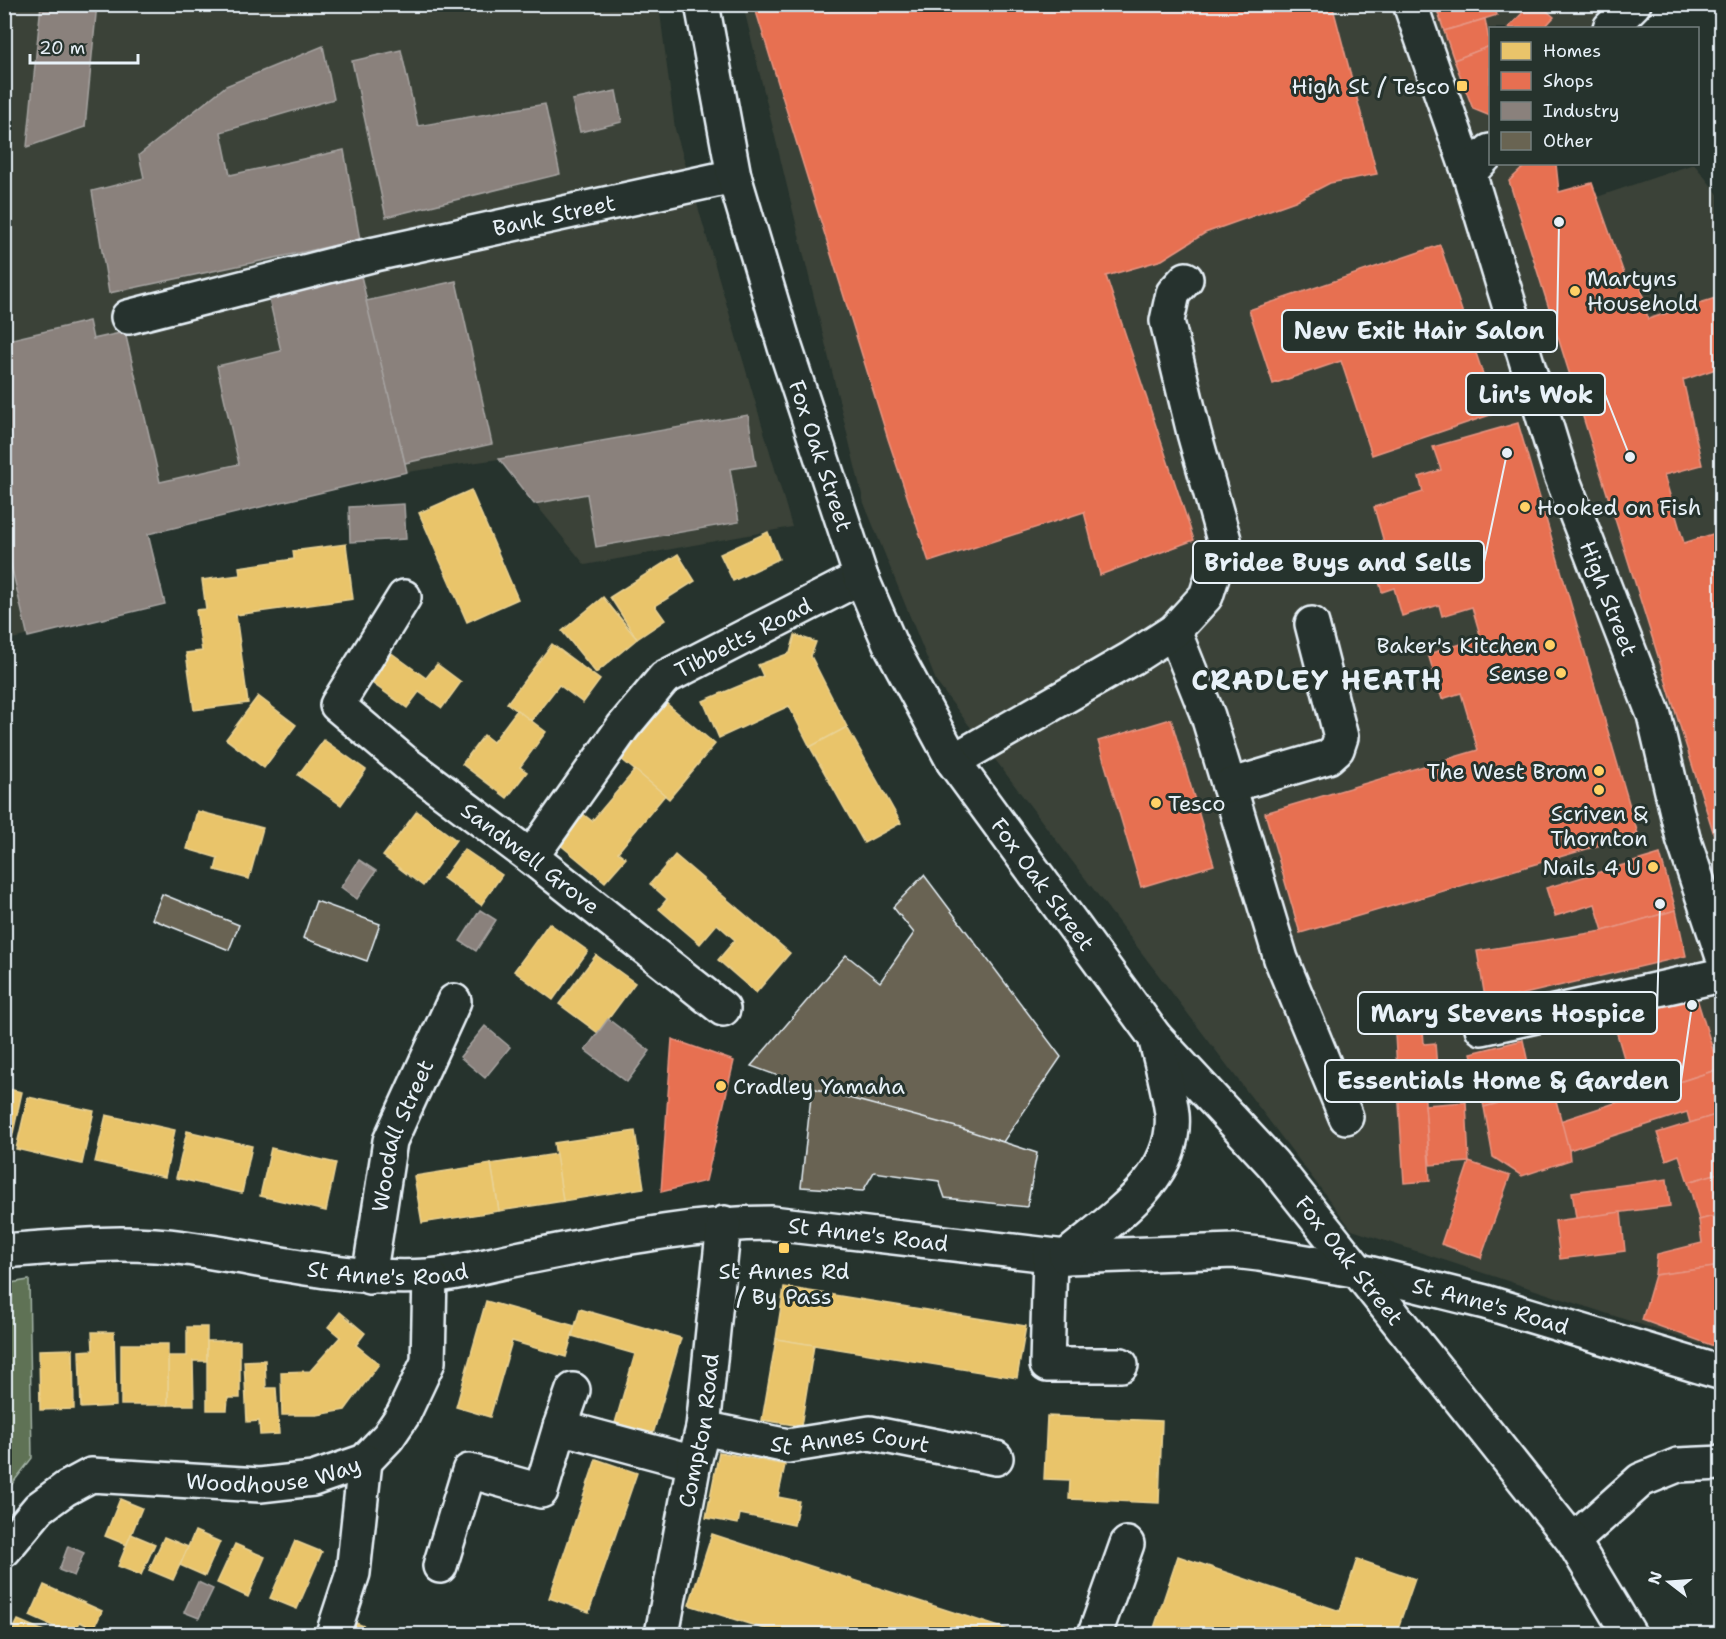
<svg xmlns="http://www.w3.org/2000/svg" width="1726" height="1639" viewBox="0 0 1726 1639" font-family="'Shantell Sans',sans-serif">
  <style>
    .built { fill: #3a4238 }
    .green { fill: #5e7255; stroke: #a3b2a6; stroke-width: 1.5 }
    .homes { fill: #e9c46a; stroke: #e9d295; stroke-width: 1.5 }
    .shops { fill: #e76f51; stroke: #e79683; stroke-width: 1.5 }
    .industry { fill: #8a817c; stroke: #a6a3a1; stroke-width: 1.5 }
    .building { fill: #696452; stroke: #e8f1f8; stroke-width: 1.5 }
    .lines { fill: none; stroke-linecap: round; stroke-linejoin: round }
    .minor-casing { stroke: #e8f1f8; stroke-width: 38 }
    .major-casing { stroke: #e8f1f8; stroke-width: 38 }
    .minor { stroke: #26332d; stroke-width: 33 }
    .major { stroke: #26332d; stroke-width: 33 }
    .poi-dot { fill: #ffd166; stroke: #26332d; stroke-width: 2 }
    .labels { text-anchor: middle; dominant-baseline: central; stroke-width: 6; stroke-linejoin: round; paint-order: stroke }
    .poi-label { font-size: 22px; fill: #e8f1f8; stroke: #26332d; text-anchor: end }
    .street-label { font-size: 22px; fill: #e8f1f8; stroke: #26332d }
    .district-label { font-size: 28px; font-weight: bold; letter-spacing: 1.5px; fill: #e8f1f8; stroke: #26332d }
    .leader { fill: none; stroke: #e8f1f8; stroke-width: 2 }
    .callout-dot { fill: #e8f1f8; stroke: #26332d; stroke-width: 2 }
    .callout { fill: #26332d; stroke: #e8f1f8; stroke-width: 2 }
    .callout-label { font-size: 24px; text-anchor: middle; font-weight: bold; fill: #e8f1f8 }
  </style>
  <rect width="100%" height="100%" fill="#26332d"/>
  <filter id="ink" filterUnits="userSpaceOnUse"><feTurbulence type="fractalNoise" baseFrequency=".0167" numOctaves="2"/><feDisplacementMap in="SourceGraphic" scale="12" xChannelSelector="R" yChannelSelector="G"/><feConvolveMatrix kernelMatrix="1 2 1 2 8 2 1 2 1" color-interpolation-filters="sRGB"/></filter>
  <g filter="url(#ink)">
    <g class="built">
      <path d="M5 5H659L675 129 792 527 585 565 499 459 407 472 149 534 165 604 12 639 5 628Z"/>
      <path d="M743 5H1610L1593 28H1490V164H1556L1559 192 1592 183 1597 197 1694 164 1721 198V1351L1352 1230 937 683 864 503Z"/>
    </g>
    <path class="green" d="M29 1280 32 1458 5 1493V1284Z"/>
    <g class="homes">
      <path d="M471 490 518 599 467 622 419 513Z"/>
      <path d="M768 532 779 559 733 581 720 554Z"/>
      <path d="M346 544 353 599 236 615 248 703 194 710 186 653 202 651 196 610 206 609 202 580 240 575 239 567 294 559 293 551Z"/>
      <path d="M678 554 695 581 655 606 665 620 637 639 610 597Z"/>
      <path d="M603 597 637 639 596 673 562 631Z"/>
      <path d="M795 635 816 642 811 656 847 727 810 747 789 706 719 738 703 701 763 676 758 665 790 653Z"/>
      <path d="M552 644 600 680 583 703 559 685 531 721 507 703Z"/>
      <path d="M386 649 426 678 437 664 461 682 442 708 419 692 407 708 365 678Z"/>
      <path d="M258 696 296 725 264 768 226 739Z"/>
      <path d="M666 703 715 744 669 799 620 758Z"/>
      <path d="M517 710 546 732 520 767 527 772 507 798 462 764 484 735 493 742Z"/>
      <path d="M847 727 901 823 864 843 810 747Z"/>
      <path d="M324 740 366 770 341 805 298 775Z"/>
      <path d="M635 770 665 795 618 852 626 858 605 882 558 843 583 814 592 821Z"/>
      <path d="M197 811 263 828 249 879 215 870 218 858 187 849Z"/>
      <path d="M417 811 456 840 423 886 383 856Z"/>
      <path d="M464 849 502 875 481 905 443 878Z"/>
      <path d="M675 855 790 953 756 993 718 960 735 940 717 924 700 944 659 909 667 899 650 884Z"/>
      <path d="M549 923 588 951 553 1000 514 971Z"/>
      <path d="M596 955 635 983 598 1033 559 1004Z"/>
      <path d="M4 1088 22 1092 8 1156 4 1155Z"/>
      <path d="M28 1097 94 1111 82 1164 16 1149Z"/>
      <path d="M106 1115 175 1130 165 1177 95 1162Z"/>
      <path d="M187 1131 252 1146 242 1193 176 1178Z"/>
      <path d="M635 1131 644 1188 563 1201 554 1143Z"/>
      <path d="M271 1148 336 1163 326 1211 260 1196Z"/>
      <path d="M556 1154 563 1201 499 1211 491 1164Z"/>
      <path d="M491 1164 499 1211 422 1223 414 1176Z"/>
      <path d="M784 1287 1026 1326 1017 1378 776 1339Z"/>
      <path d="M486 1301 575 1326 566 1357 512 1341 490 1417 456 1407Z"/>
      <path d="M580 1309 681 1338 653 1434 615 1423 635 1354 572 1336Z"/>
      <path d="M340 1312 365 1333 356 1345 379 1364 345 1410 317 1415H282L281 1372 310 1371 340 1337 328 1327Z"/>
      <path d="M187 1327H207V1361H193L194 1405H168V1356H187Z"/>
      <path d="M92 1332H114L116 1406 81 1408 79 1351 93 1350Z"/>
      <path d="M776 1339 814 1345 801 1426 762 1420Z"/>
      <path d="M207 1341H240V1398H228L227 1410H207Z"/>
      <rect x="121" y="1344" width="47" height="61"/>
      <path d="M73 1349 74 1409 40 1410 39 1350Z"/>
      <path d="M265 1360 266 1388H276L279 1434 260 1435 259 1421 247 1422 244 1361Z"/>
      <path d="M1047 1416 1162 1421 1159 1503 1069 1499 1070 1480 1044 1479Z"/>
      <path d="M719 1452 785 1465 778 1497 799 1501 794 1525 740 1514 738 1524 706 1518Z"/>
      <path d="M596 1459 637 1473 589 1612 549 1598Z"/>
      <path d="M120 1499 142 1508 127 1545 105 1536Z"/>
      <path d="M195 1531 220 1542 205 1576 180 1565Z"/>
      <path d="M131 1534 155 1544 141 1575 118 1566Z"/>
      <path d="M712 1534 1021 1634H781L689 1605Z"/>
      <path d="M164 1537 188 1547 173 1580 149 1570Z"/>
      <path d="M295 1541 322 1552 297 1609 270 1598Z"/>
      <path d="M235 1544 265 1557 248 1597 217 1583Z"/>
      <path d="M1178 1556 1340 1611 1357 1559 1415 1579 1396 1634H1152Z"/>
      <path d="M44 1585 102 1611 94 1629 80 1622 74 1634H70L30 1616Z"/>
      <path d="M18 1620 51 1634H11Z"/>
      <path d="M351 1621 384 1634H346Z"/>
    </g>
    <g class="shops">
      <path d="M1332 4 1377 174 1330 183 1295 201 1205 233 1162 260 1106 276 1194 540 1100 575 1084 512 929 562 888 439 754 5Z"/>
      <path d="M1435 4H1494L1497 15 1444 31Z"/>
      <path d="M1531 4H1539L1554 17 1544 28H1508Z"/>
      <path d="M1485 19 1490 46 1454 60 1444 31Z"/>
      <path d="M1490 46V116L1473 109 1454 60Z"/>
      <path d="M1527 164H1556L1559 192 1592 183 1628 285 1640 282 1648 319 1722 296V367L1683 380 1702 465 1664 475 1684 543 1722 531V860L1509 181Z"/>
      <path d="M1440 245 1496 413 1372 455 1341 361 1273 384 1249 310Z"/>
      <path d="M1518 423 1638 834 1300 933 1265 813 1478 750 1461 693 1442 699 1428 654 1481 638 1472 607 1442 616 1439 605 1402 616 1394 588 1382 592 1374 564 1389 560 1374 507 1423 492 1419 477 1441 470 1433 447Z"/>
      <path d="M1171 719 1214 865 1141 887 1098 741Z"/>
      <path d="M1660 854 1676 910 1603 931 1595 904 1555 916 1546 888Z"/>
      <path d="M1676 910 1686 956 1486 1003 1477 951 1603 931Z"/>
      <path d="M1693 986 1719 1069 1635 1096 1611 1013Z"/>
      <path d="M1422 1014 1424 1044 1435 1043 1437 1068 1423 1069 1424 1086 1398 1088 1394 1016Z"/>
      <path d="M672 1039 734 1061 706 1181 661 1192Z"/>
      <path d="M1523 1040 1535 1095 1484 1107 1471 1053Z"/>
      <path d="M1719 1069 1722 1078V1113L1690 1123 1687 1112 1569 1150 1560 1121Z"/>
      <path d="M1424 1086 1430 1181 1404 1183 1398 1088Z"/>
      <path d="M1553 1089 1569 1150 1570 1160 1522 1176 1493 1157 1484 1107Z"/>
      <path d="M1466 1102 1469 1162 1430 1165 1425 1105Z"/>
      <path d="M1722 1113V1172L1688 1182 1679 1155 1666 1160 1657 1133Z"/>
      <path d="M1469 1162 1510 1176 1481 1258 1441 1244Z"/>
      <path d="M1722 1172V1214L1699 1220 1688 1182Z"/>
      <path d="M1667 1179 1670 1206 1576 1218 1572 1192Z"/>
      <path d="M1621 1212 1625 1251 1560 1259 1555 1221Z"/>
      <path d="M1722 1214V1266L1655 1275 1657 1254 1702 1243 1699 1220Z"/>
      <path d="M1722 1266V1349L1642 1320 1655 1275Z"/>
    </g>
    <g class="industry">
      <path d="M41 4H97L85 127 27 147Z"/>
      <path d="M323 46 334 99 221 132 230 175 344 150 360 240 109 293 92 191 144 178 139 155 226 86Z"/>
      <path d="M401 50 418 126 545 104 560 174 386 217 352 61Z"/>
      <path d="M616 91 622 122 580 132 572 100Z"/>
      <path d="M358 263 407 472 148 534 165 604 28 637 4 536V357L12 355 8 340 89 321 93 339 125 332 160 482 239 464 217 366 281 351 266 285Z"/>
      <path d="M456 281 492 444 405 463 366 301Z"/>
      <path d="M748 415 756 465 730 469 739 522 596 547 587 494 534 504 499 459Z"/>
      <path d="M404 504 406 539 350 542 349 507Z"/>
      <path d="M359 860 376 871 357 899 341 887Z"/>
      <path d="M480 910 496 920 476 951 460 941Z"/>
      <path d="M608 1019 650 1051 627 1082 585 1050Z"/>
      <path d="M485 1026 510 1047 485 1078 460 1057Z"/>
      <path d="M68 1546 84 1553 74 1576 59 1570Z"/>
      <path d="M198 1582 213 1589 199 1618 184 1612Z"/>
    </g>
    <g class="building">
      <path d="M924 875 1061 1057 1003 1142 812 1088 751 1066 846 955 880 982 914 933 893 907Z"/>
      <path d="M162 894 239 925 229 950 152 919Z"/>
      <path d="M316 901 380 924 367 961 303 938Z"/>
      <path d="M812 1088 960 1128 1037 1153 1027 1207 945 1198 939 1181 874 1172 863 1191 801 1187Z"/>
    </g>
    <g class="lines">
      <defs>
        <g id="minor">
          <path id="s1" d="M1410 4 1469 173 1561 475 1654 715 1683 838 1722 954"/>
          <path d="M1610 28 1634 4"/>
          <path d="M1469 173 1490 151"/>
          <path id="s2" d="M128 317 375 254 734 176"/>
          <path id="s3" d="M404 597 337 705 408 765 531 857 723 1009"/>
          <path d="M1174 631 1208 716 1281 959 1346 1117"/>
          <path d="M953 761 1132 658 1174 631 1206 596 1224 540 1194 433 1167 321 1173 293 1186 279"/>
          <path d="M1229 786 1328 757 1337 749 1341 737 1312 624"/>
          <path id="s4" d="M531 857 623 727 664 678 861 577"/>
          <path d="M1482 1028 1722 975"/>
          <path id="s5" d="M4 1251C64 1246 125 1240 185 1248 266 1259 346 1281 428 1276 457 1274 488 1265 517 1259 601 1243 685 1223 772 1223L1066 1257 1234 1251 1259 1254 1360 1271 1485 1302 1722 1373"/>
          <path d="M1050 1256 1047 1365H1121"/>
          <path id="s6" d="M369 1277 390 1141 454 1001"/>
          <path d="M560 1427 573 1390"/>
          <path id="s7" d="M703 1428 788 1446 870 1433 996 1458"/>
          <path d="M1573 1541 1641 1480 1678 1465 1722 1463"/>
          <path id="s8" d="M4 1550 39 1508 65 1489 91 1475 260 1485 313 1479 365 1461 388 1437 403 1415 428 1362 430 1276"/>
          <path d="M440 1566 469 1471 541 1491 560 1427 694 1463"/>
          <path d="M333 1634 353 1573 365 1461"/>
          <path id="s9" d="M662 1634 694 1463 703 1428 724 1223"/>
          <path d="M1095 1634 1127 1544"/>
        </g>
        <g id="major">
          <path id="s10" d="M702 4 734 176 785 347 861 577 890 644 953 761 1155 1037 1273 1164 1573 1541 1629 1634"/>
          <path d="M1066 1257C1108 1221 1178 1179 1172 1114 1169 1089 1161 1062 1155 1037"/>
        </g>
      </defs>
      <use href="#minor" class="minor-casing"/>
      <use href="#major" class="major-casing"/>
      <use href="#minor" class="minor"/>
      <use href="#major" class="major"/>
    </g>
  </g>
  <g class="poi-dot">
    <rect x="1456" y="80" width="12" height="12" rx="3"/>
    <circle cx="1575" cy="291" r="6"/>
    <circle cx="1525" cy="507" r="6"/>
    <circle cx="1550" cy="645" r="6"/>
    <circle cx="1561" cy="673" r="6"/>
    <circle cx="1599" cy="771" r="6"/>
    <circle cx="1599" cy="790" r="6"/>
    <circle cx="1156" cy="803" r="6"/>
    <circle cx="1653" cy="867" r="6"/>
    <circle cx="721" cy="1086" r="6"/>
    <rect x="778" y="1242" width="12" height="12" rx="3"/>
  </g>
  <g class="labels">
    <g class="poi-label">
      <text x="1450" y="86">High St / Tesco</text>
      <text x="1587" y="278" text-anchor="start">Martyns<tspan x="1587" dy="25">Household</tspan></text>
      <text x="1537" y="507" text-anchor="start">Hooked on Fish</text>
      <text x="1538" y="645">Baker's Kitchen</text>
      <text x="1549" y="673">Sense</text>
      <text x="1587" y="771">The West Brom</text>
      <text x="1168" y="803" text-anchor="start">Tesco</text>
      <text x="1599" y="813" text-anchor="middle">Scriven &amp;<tspan x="1599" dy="25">Thornton</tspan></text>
      <text x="1641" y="867">Nails 4 U</text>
      <text x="733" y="1086" text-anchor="start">Cradley Yamaha</text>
      <text x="784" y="1271" text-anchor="middle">St Annes Rd<tspan x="784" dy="25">/ By Pass</tspan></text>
    </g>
    <g class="street-label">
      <text stroke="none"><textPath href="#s2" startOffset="438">Bank Street</textPath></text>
      <text stroke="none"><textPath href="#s10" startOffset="468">Fox Oak Street</textPath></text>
      <text stroke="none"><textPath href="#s1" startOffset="627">High Street</textPath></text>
      <text stroke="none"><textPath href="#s4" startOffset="312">Tibbetts Road</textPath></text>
      <text stroke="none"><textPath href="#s3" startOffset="374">Sandwell Grove</textPath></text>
      <text stroke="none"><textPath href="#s10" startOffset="954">Fox Oak Street</textPath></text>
      <text stroke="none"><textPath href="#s6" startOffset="146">Woodall Street</textPath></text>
      <text stroke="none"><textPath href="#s5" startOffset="872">St Anne's Road</textPath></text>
      <text stroke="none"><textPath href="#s10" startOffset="1440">Fox Oak Street</textPath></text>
      <text stroke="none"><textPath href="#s5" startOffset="386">St Anne's Road</textPath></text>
      <text stroke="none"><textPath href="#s5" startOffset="1502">St Anne's Road</textPath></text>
      <text stroke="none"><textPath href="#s9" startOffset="207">Compton Road</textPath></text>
      <text stroke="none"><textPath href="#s7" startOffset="150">St Annes Court</textPath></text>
      <text stroke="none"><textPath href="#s8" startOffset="300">Woodhouse Way</textPath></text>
    </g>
    <g class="district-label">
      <text x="1317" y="680">CRADLEY HEATH</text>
    </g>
  </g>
  <path class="leader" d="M1559 222L1557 331M1630 457L1605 394M1507 453L1484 562M1660 904L1657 1013M1692 1005L1681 1081"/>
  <g class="callout-dot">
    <circle cx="1559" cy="222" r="6"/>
    <circle cx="1630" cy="457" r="6"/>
    <circle cx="1507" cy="453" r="6"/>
    <circle cx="1660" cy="904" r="6"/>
    <circle cx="1692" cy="1005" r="6"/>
  </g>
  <g class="callout">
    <rect x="1282" y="310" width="275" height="42" rx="6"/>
    <rect x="1466" y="373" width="139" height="42" rx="6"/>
    <rect x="1193" y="541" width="291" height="42" rx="6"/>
    <rect x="1358" y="992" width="299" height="42" rx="6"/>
    <rect x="1325" y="1060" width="356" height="42" rx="6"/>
  </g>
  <g class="callout-label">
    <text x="1419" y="339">New Exit Hair Salon</text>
    <text x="1536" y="403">Lin's Wok</text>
    <text x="1338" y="571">Bridee Buys and Sells</text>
    <text x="1508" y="1022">Mary Stevens Hospice</text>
    <text x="1503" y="1089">Essentials Home &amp; Garden</text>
  </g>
  <rect width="1726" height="1639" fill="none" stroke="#26332d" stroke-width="24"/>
  <rect x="12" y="12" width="1702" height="1615" fill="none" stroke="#e8f1f8" stroke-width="2" filter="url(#ink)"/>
  <rect x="1489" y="27" width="210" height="138" fill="#26332d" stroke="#747f7e" stroke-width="1.5"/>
  <rect x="1501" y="42" width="30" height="18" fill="#e9c46a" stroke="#747f7e" stroke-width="1.5"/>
  <text x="1543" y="57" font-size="18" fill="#e8f1f8">Homes</text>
  <rect x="1501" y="72" width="30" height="18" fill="#e76f51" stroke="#747f7e" stroke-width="1.5"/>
  <text x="1543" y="87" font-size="18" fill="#e8f1f8">Shops</text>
  <rect x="1501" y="102" width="30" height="18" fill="#8a817c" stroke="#747f7e" stroke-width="1.5"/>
  <text x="1543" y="117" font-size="18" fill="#e8f1f8">Industry</text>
  <rect x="1501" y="132" width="30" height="18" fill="#696452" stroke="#747f7e" stroke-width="1.5"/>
  <text x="1543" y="147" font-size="18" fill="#e8f1f8">Other</text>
  <g transform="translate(1669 1582) rotate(287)" stroke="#26332d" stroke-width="4.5" paint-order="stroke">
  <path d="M0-4.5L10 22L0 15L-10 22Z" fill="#e8f1f8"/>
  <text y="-9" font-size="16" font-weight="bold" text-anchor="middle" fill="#e8f1f8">N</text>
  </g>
  <path d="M30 54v9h108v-9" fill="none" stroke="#e8f1f8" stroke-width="3"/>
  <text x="39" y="54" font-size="18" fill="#e8f1f8" stroke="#26332d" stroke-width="4.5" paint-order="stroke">20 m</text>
</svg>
